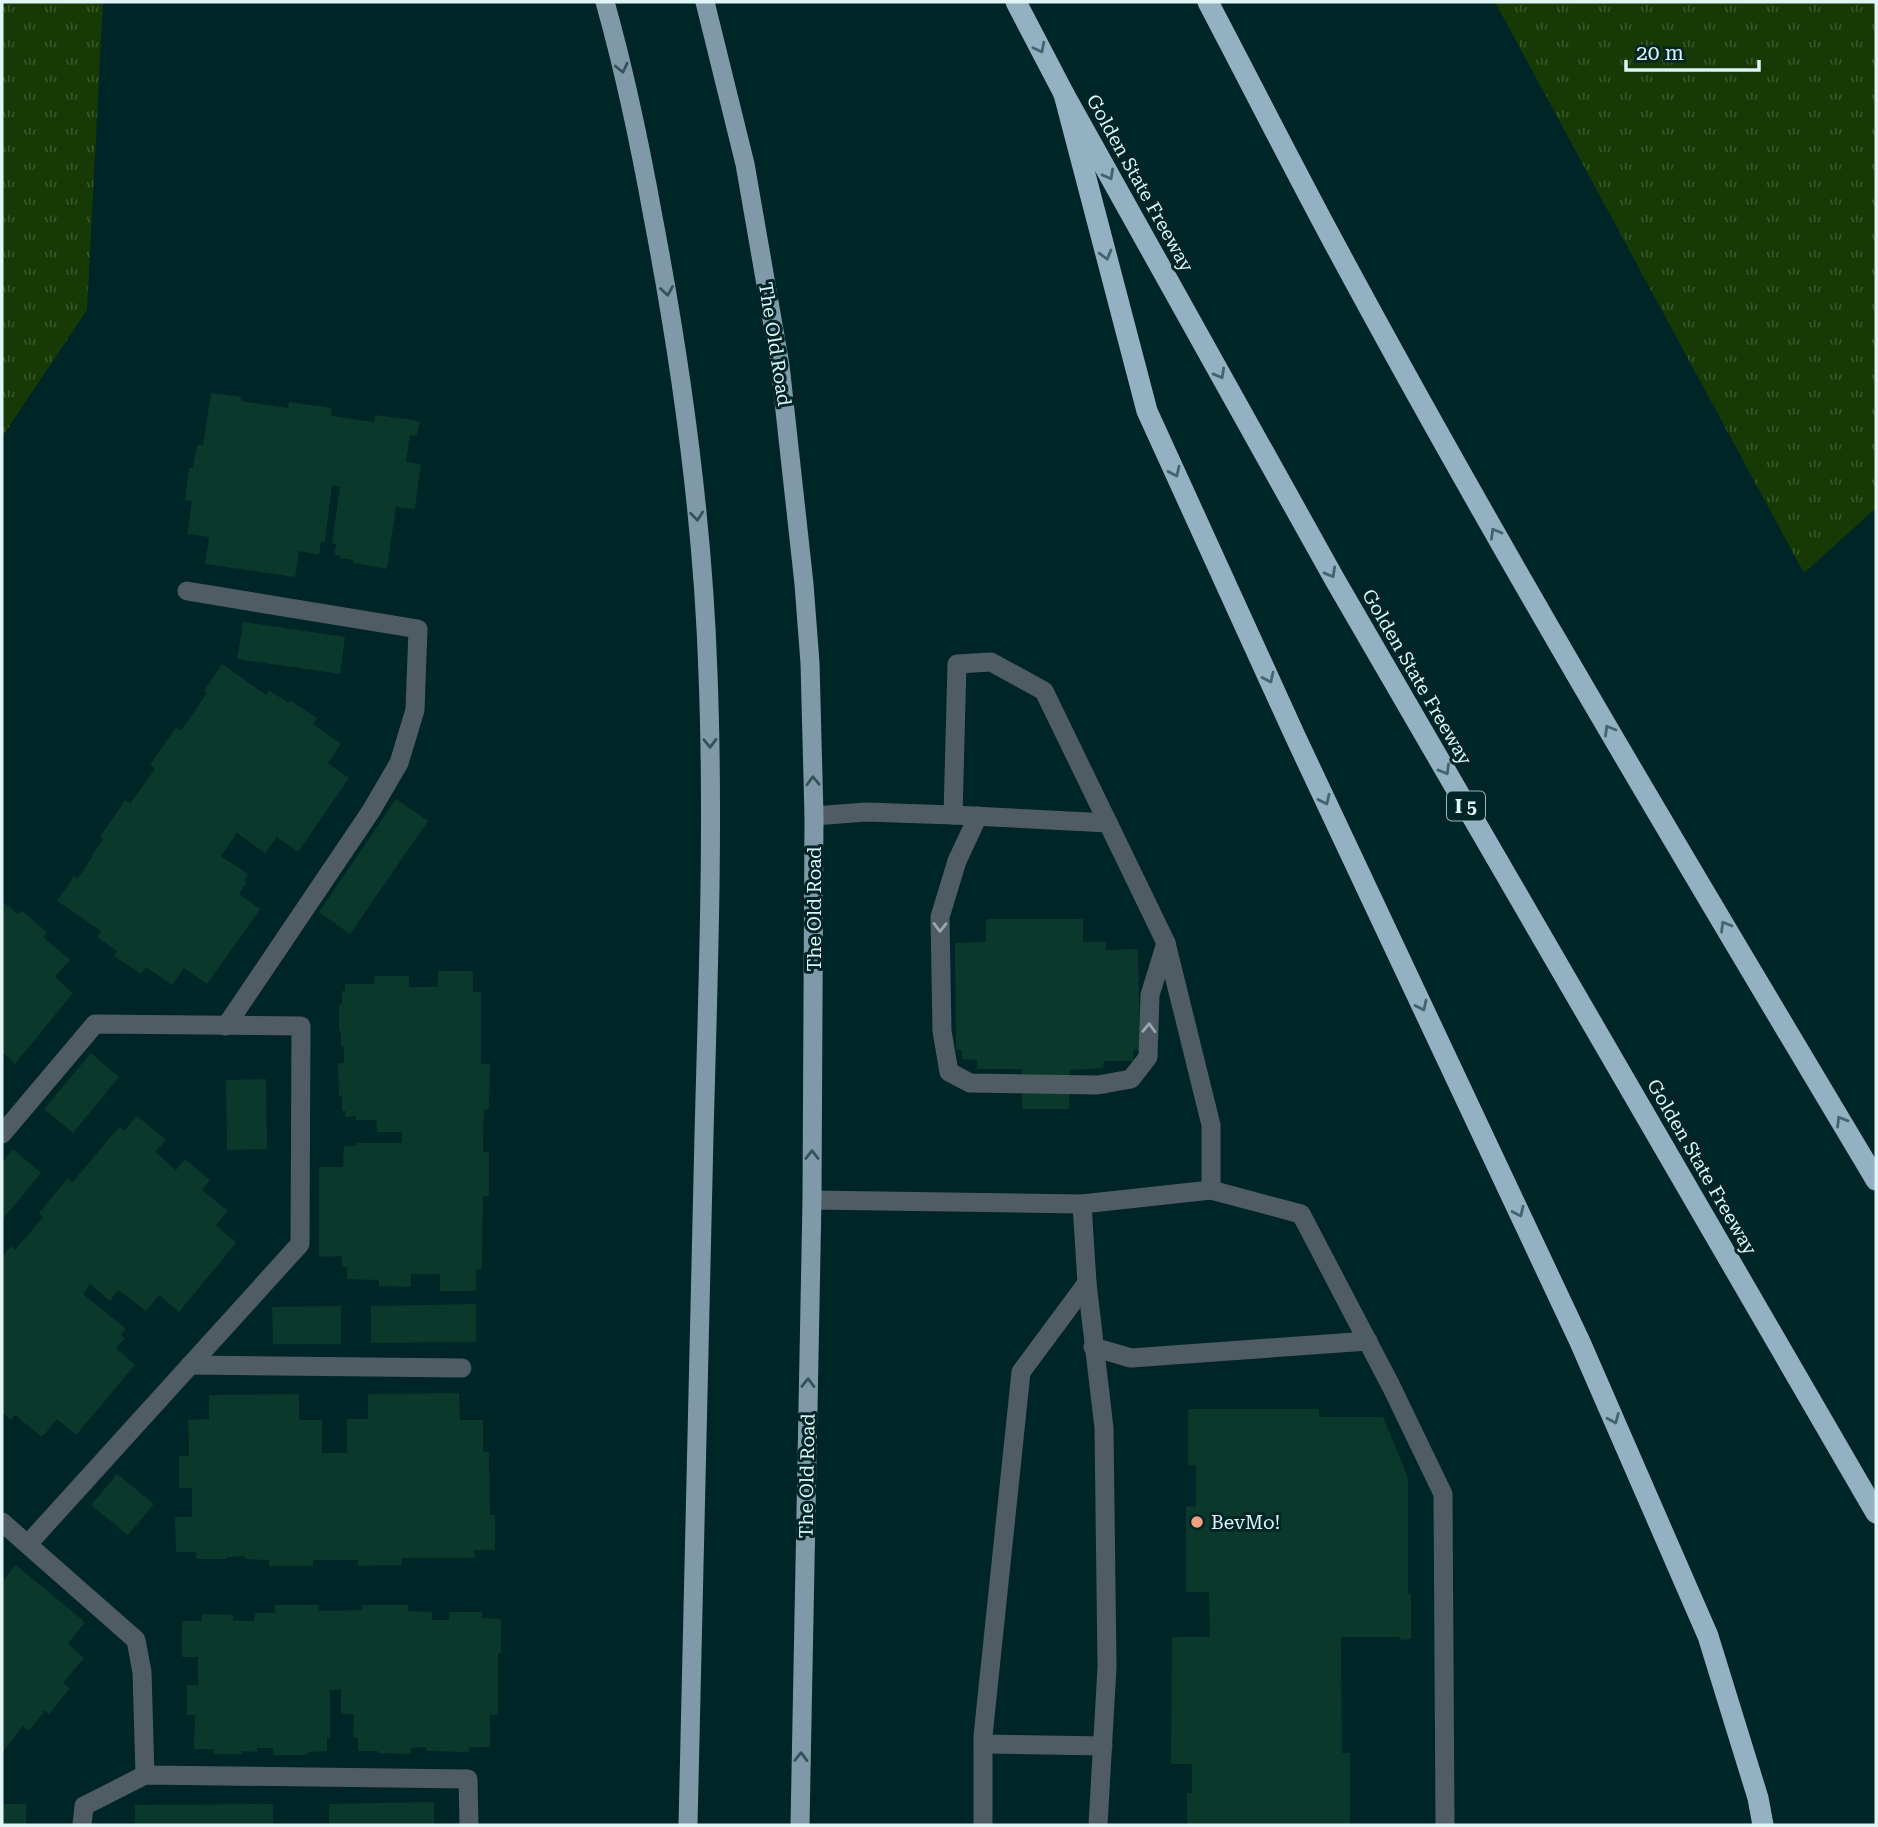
<svg xmlns="http://www.w3.org/2000/svg" width="1878" height="1827" viewBox="0 0 1878 1827" font-family="'Roboto Serif',serif">
  <style>
    .grass { fill: url(#grass-tufts) }
    .building { fill: #0a382b }
    .lines { fill: none; stroke-linecap: round; stroke-linejoin: round }
    .service { stroke: #505c63; stroke-width: 19 }
    .primary { stroke: #8099a8; stroke-width: 19 }
    .motorway { stroke: #93b1c3; stroke-width: 21 }
    .oneway { stroke: #42646d }
    .oneway2 { stroke: #33535b }
    .oneway3 { stroke: #98a8ac }
    .poi-dot { fill: #f2a081; stroke: #002527; stroke-width: 2.5 }
    .labels { text-anchor: middle; dominant-baseline: central; stroke-width: 6; stroke-linejoin: round; paint-order: stroke }
    .shield { fill: #002527; stroke: #9db7b8; stroke-width: 2 }
    .shield-label { font-size: 18px; font-weight: bold; fill: #e0f5f6 }
    .street-label { font-size: 19px; fill: #e0f5f6; stroke: #002527 }
    .poi-label { font-size: 19px; fill: #e0f5f6; stroke: #002527; text-anchor: start }
  </style>
  <defs>
    <pattern id="grass-tufts" width="24" height="20" patternUnits="userSpaceOnUse" patternTransform="scale(1.75)"><rect width="24" height="20" fill="#163905"/><path d="M3 7l-1-3M5 7V3M7 7l1-3M15 17l-1-3M17 17v-4M19 17l1-3" fill="none" stroke="#38562a"/></pattern>
  </defs>
  <rect width="100%" height="100%" fill="#002527"/>
  <g class="grass">
    <path d="M2 2H103L87 310 2 437Z"/>
    <path d="M1495 2H1876V508L1804 573Z"/>
  </g>
  <g class="building">
    <path d="M211 393 242 397 241 401 288 408 289 402 332 408 331 416 374 422 375 415 420 421 417 436 410 435 406 462 421 464 415 509 396 507 387 569 353 563V560L340 558V555H334L336 544 332 543 340 487 332 485 325 542H321L319 555 299 551 295 577 205 564 209 537 187 534 192 501 185 500 189 468H193L197 445H203Z"/>
    <path d="M243 622 345 637 340 674 237 659Z"/>
    <path d="M222 664 266 695 269 690 288 703 290 700 317 718 313 724 341 744 328 763 349 778 298 852 277 837 265 853 237 833 221 856 248 874 244 880 247 882 239 894 260 909 207 984 184 968 172 985 146 967 141 974 114 956 117 951 97 937 101 931 57 901 74 876 77 879 93 856 92 855 103 839 100 837 125 800 130 804 155 769 150 765 176 727 181 731 207 693 204 691Z"/>
    <path d="M396 799 428 821 350 934 319 912Z"/>
    <path d="M2 901 18 914 21 910 47 932 43 937 70 960 55 977 73 993 15 1064 2 1052Z"/>
    <path d="M986 919H1083V942H1106V950L1138 949 1140 1050H1133V1061H1104L1103 1068 1070 1070 1069 1109H1022V1069H977V1060L962 1059V1050H956L955 943 986 942Z"/>
    <path d="M438 971H473V992H481V1064H490L489 1109H484L483 1152H489V1196H483L482 1269H476V1291H440V1274H411V1287L379 1286V1280L347 1279V1267H342V1256L319 1257V1167H343L344 1146H356V1143H402V1132H377L376 1120H356V1116L345 1117 346 1111H342V1096H339L338 1063H344V1046H341V1031H339V1004L342 1005V991H345V984H375L374 976H409V987H438Z"/>
    <path d="M91 1053 119 1077 73 1133 44 1109Z"/>
    <path d="M266 1079 267 1149 227 1150 226 1080Z"/>
    <path d="M137 1116 166 1140 155 1152 176 1170 185 1159 210 1180 202 1190 228 1211 216 1225 236 1243 179 1312 159 1295 146 1311 118 1290 110 1301 90 1284 83 1294 126 1329 121 1335 125 1338 116 1348 135 1365 76 1435 57 1419 42 1437 15 1415 11 1420 2 1412V1257L11 1246 15 1250 43 1217 39 1213 68 1178 72 1183 119 1127 124 1131Z"/>
    <path d="M13 1149 41 1173 2 1220V1162Z"/>
    <path d="M476 1304V1342L371 1343V1306Z"/>
    <path d="M341 1306V1344H273L272 1307Z"/>
    <path d="M459 1393 460 1420H483V1452H489L490 1515H495V1550H474L475 1558H402V1565L358 1566V1560H313V1566H269V1560L245 1559V1556L227 1557V1559H196V1552H176L175 1517H192V1488H179V1456H189L188 1420 209 1419V1395L299 1394V1420H322V1453H347V1419H368V1394Z"/>
    <path d="M1188 1409H1319V1417H1383L1408 1478V1594H1411V1639L1400 1640V1637H1341L1342 1753H1350V1825H1187V1793H1192V1764H1171L1172 1637H1210L1209 1592H1186V1506L1196 1507V1465H1188Z"/>
    <path d="M117 1474 154 1504 128 1535 91 1505Z"/>
    <path d="M16 1565 85 1622 68 1644 84 1658 63 1683 70 1688 49 1714 45 1710 29 1731 23 1726 2 1753V1582Z"/>
    <path d="M275 1605H319V1611L362 1610V1605H408V1611L432 1612V1620H449V1612H482V1618L501 1619V1653H498V1715H490V1747H469V1752L426 1751 427 1747 411 1748V1754L378 1753V1751H358V1738H353L354 1714H341V1690H330V1738H327V1751L308 1752V1755H273V1748H257V1752L242 1751V1754H214V1749H194L195 1715H187V1685H198V1657H182V1621H202V1614L233 1615V1621H254L255 1613H275Z"/>
    <path d="M434 1802V1825H329V1804Z"/>
    <rect x="2" y="1804" width="24" height="21"/>
    <path d="M273 1804V1825H135V1805Z"/>
  </g>
  <g class="lines">
    <g class="service">
      <path d="M187 591 418 629 415 710 399 763 371 811 226 1026"/>
      <path d="M953 815 957 664 991 662 1044 691 1108 823"/>
      <path d="M814 816 866 812 953 815 1108 823 1166 943 1211 1125V1190L1301 1214 1391 1386 1443 1494 1445 1825"/>
      <path d="M978 816 957 861 940 917 942 1031 949 1072 970 1083 1098 1085 1131 1079 1148 1057 1150 995 1166 943"/>
      <path d="M2 1134 95 1024 301 1026 300 1244 28 1544"/>
      <path d="M812 1200 1082 1204"/>
      <path d="M1093 1347 1131 1358 1368 1341"/>
      <path d="M190 1365 462 1368"/>
      <path d="M2 1522 136 1640 142 1672 145 1775"/>
      <path d="M983 1744 1103 1746"/>
      <path d="M82 1825 84 1806 145 1775 468 1779 469 1825"/>
      <path d="M983 1825V1736L1021 1372 1087 1283"/>
      <path d="M1098 1825 1107 1667 1104 1428 1087 1283 1082 1204 1211 1190"/>
    </g>
    <g class="primary">
      <path d="M605 2C625 73 640 145 653 217 682 368 703 521 708 674 714 828 708 981 704 1135 699 1365 693 1595 688 1825"/>
      <path d="M705 2 745 164 780 365 804 584 810 663 814 816 813 1005 812 1200 800 1825"/>
    </g>
    <g class="motorway">
      <path d="M1016 2 1064 94 1335 580 1876 1513"/>
      <path d="M1208 2C1250 82 1291 163 1334 243 1505 561 1691 870 1876 1180"/>
      <path d="M1064 94 1147 411 1296 738 1580 1342 1708 1636 1758 1798 1763 1825"/>
    </g>
  </g>
  <defs><path id="oneway-chevron" d="M-2-3.5L2.5 0L-2 3.5" fill="none" stroke-width="1.6" stroke-linecap="round" stroke-linejoin="round" transform="scale(1.75)"/></defs>
  <g class="oneway">
    <use href="#oneway-chevron" transform="translate(1040 48) rotate(63)"/>
    <use href="#oneway-chevron" transform="translate(1109 175) rotate(61)"/>
    <use href="#oneway-chevron" transform="translate(1106 255) rotate(75)"/>
    <use href="#oneway-chevron" transform="translate(1220 374) rotate(61)"/>
    <use href="#oneway-chevron" transform="translate(1175 472) rotate(65)"/>
    <use href="#oneway-chevron" transform="translate(1495 533) rotate(-120)"/>
    <use href="#oneway-chevron" transform="translate(1331 573) rotate(61)"/>
    <use href="#oneway-chevron" transform="translate(1269 678) rotate(65)"/>
    <use href="#oneway-chevron" transform="translate(1609 730) rotate(-120)"/>
    <use href="#oneway-chevron" transform="translate(1445 770) rotate(60)"/>
    <use href="#oneway-chevron" transform="translate(1325 800) rotate(65)"/>
    <use href="#oneway-chevron" transform="translate(1725 926) rotate(-121)"/>
    <use href="#oneway-chevron" transform="translate(1422 1006) rotate(65)"/>
    <use href="#oneway-chevron" transform="translate(1841 1121) rotate(-121)"/>
    <use href="#oneway-chevron" transform="translate(1519 1212) rotate(65)"/>
    <use href="#oneway-chevron" transform="translate(1614 1419) rotate(67)"/>
  </g>
  <g class="oneway2">
    <use href="#oneway-chevron" transform="translate(622 68) rotate(77)"/>
    <use href="#oneway-chevron" transform="translate(667 291) rotate(81)"/>
    <use href="#oneway-chevron" transform="translate(697 516) rotate(84)"/>
    <use href="#oneway-chevron" transform="translate(710 743) rotate(89)"/>
    <use href="#oneway-chevron" transform="translate(813 781) rotate(-92)"/>
    <use href="#oneway-chevron" transform="translate(812 1155) rotate(-90)"/>
    <use href="#oneway-chevron" transform="translate(808 1383) rotate(-89)"/>
    <use href="#oneway-chevron" transform="translate(801 1757) rotate(-89)"/>
  </g>
  <g class="oneway3">
    <use href="#oneway-chevron" transform="translate(940 927) rotate(91)"/>
    <use href="#oneway-chevron" transform="translate(1149 1028) rotate(-88)"/>
  </g>
  <circle class="poi-dot" cx="1197" cy="1522" r="7"/>
  <g class="labels">
    <rect class="shield" x="1447" y="791.5" width="38" height="29" rx="5"/>
    <g class="shield-label">
      <text x="1466" y="806">I 5</text>
    </g>
    <g class="street-label">
      <text transform="translate(1140 183) rotate(61)">Golden State Freeway</text>
      <text transform="translate(775 344) rotate(81)">The Old Road</text>
      <text transform="translate(1417 677) rotate(60)">Golden State Freeway</text>
      <text transform="translate(814 909) rotate(-90)">The Old Road</text>
      <text transform="translate(1702 1167) rotate(60)">Golden State Freeway</text>
      <text transform="translate(807 1476) rotate(-89)">The Old Road</text>
    </g>
    <g class="poi-label">
      <text x="1211" y="1522">BevMo!</text>
    </g>
  </g>
  <rect width="1878" height="1827" fill="none" stroke="#e0f5f6" stroke-width="7"/>
  <path d="M1626 60v10h133v-10" fill="none" stroke="#e0f5f6" stroke-width="3.5"/>
  <text x="1636" y="60" font-size="21" fill="#e0f5f6" stroke="#002527" stroke-width="5" paint-order="stroke">20 m</text>
</svg>
